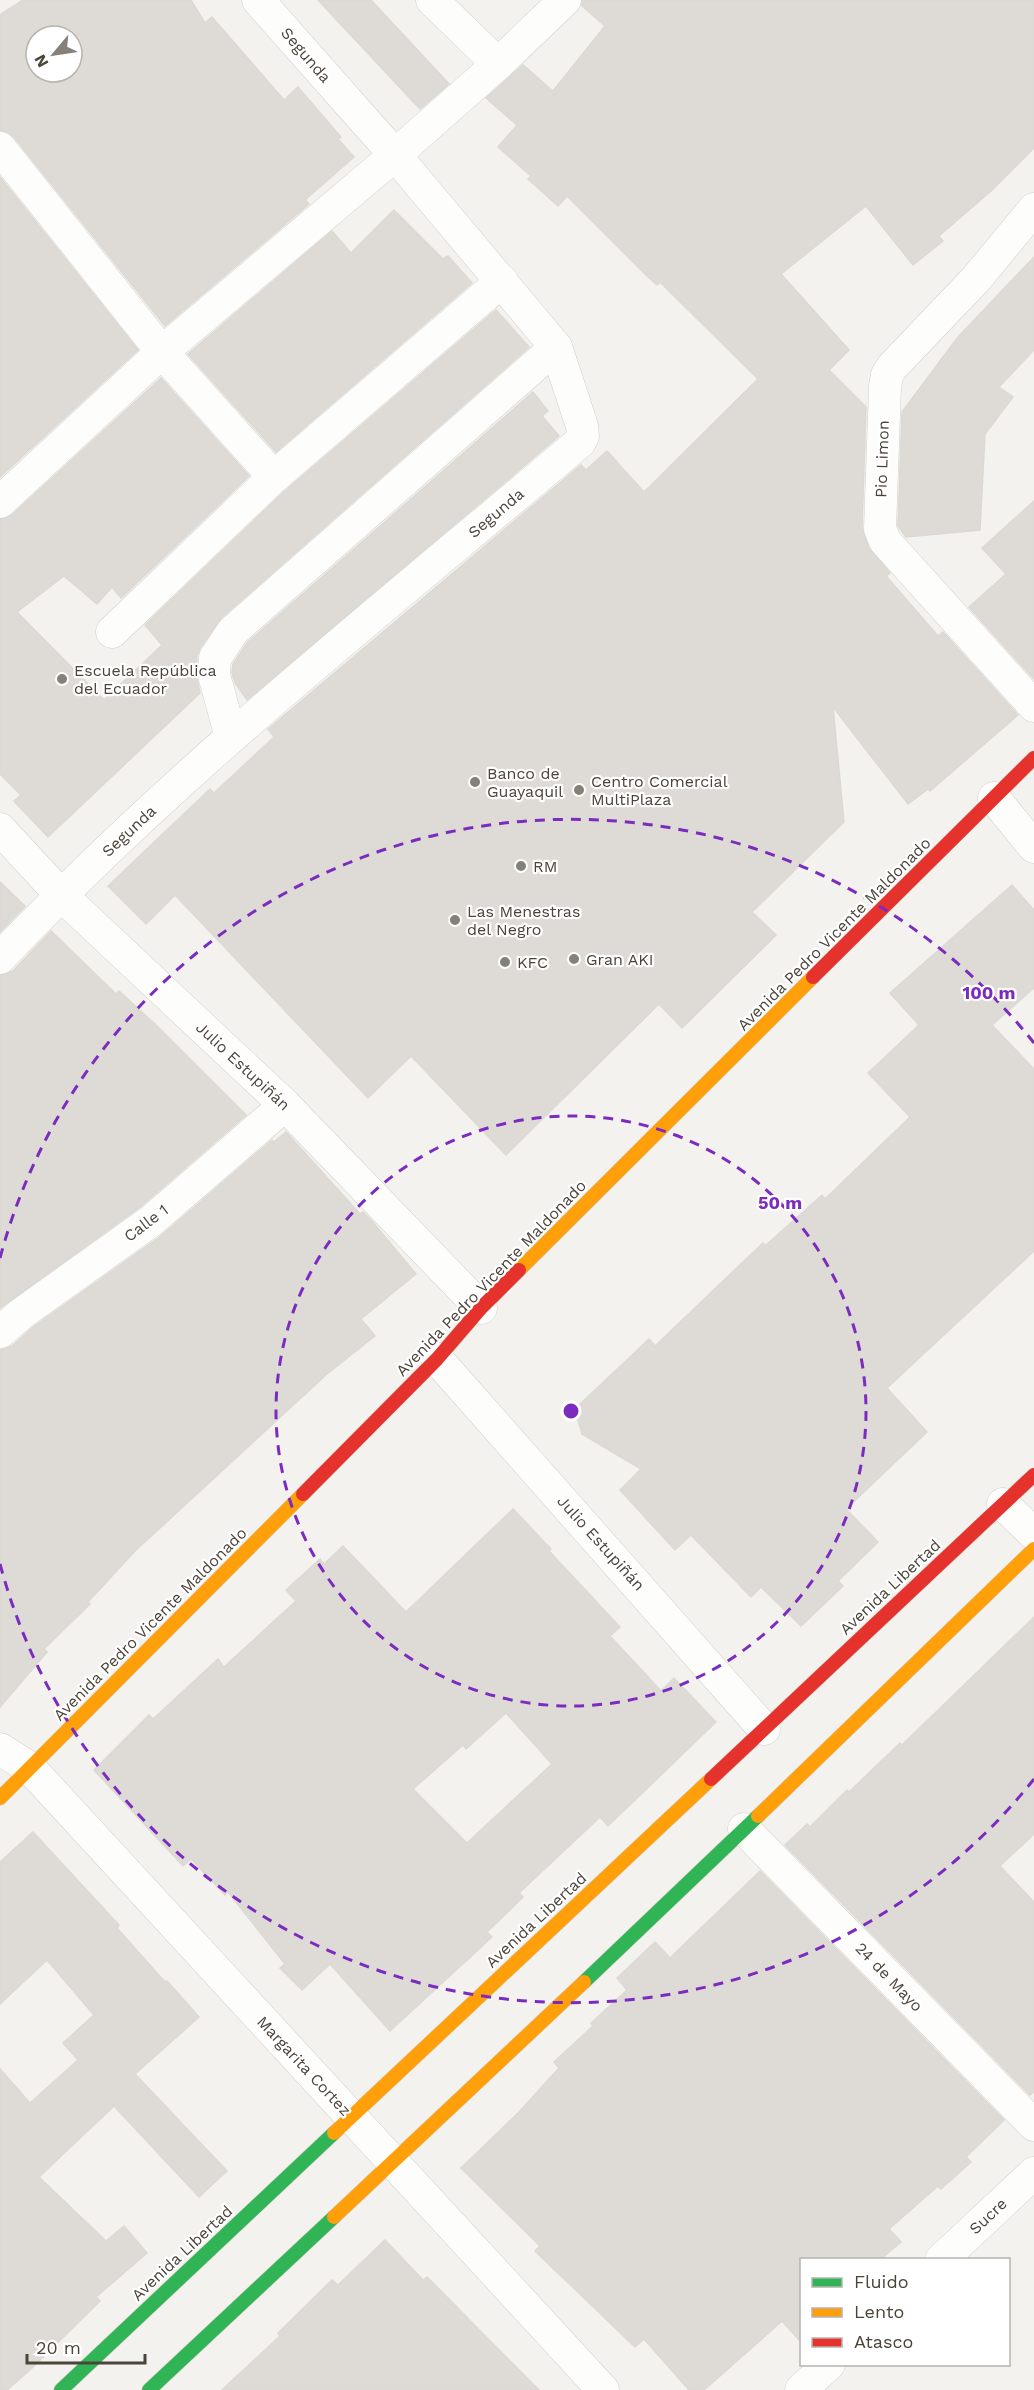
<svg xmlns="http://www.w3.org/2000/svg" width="1034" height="2390" viewBox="0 0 1034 2390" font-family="'Work Sans',sans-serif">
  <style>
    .building { fill: #dedbd6; stroke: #dcd9d4; stroke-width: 1.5; fill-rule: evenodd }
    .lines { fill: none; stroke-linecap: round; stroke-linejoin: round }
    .street-casing { stroke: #d2d0cb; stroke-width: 33 }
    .fast-casing { stroke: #d3cfc5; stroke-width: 15 }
    .slow-casing { stroke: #d3cfc5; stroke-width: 15 }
    .jam-casing { stroke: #d3cfc5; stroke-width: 15 }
    .street { stroke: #fdfdfc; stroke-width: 32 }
    .fast { stroke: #30b455; stroke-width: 14 }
    .slow { stroke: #ff9f0a; stroke-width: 14 }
    .jam { stroke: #e5322d; stroke-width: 14 }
    .ring { fill: none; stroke: #7b2cbf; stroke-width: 3; stroke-dasharray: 10 8 }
    .poi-dot { fill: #868178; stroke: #fff; stroke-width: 2 }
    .labels { text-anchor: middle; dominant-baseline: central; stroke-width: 4.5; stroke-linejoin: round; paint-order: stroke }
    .street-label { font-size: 16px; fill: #4b4439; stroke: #fff }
    .poi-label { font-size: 16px; fill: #4b4439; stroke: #fff; text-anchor: start }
    .centre { fill: #7b2cbf; stroke: #fff; stroke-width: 3 }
    .ring-label { font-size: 18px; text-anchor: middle; font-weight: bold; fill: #7b2cbf; stroke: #fff; stroke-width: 4.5; stroke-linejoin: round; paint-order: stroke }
  </style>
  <rect width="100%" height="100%" fill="#f4f2ee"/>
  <g class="building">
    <path d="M23 0H191L205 23 212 17 284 100 298 87 341 137 338 139 354 157 305 200 309 204 165 326 14 137 7 132 0 130V15ZM36 36H72V72H36Z"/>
    <path d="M318 0H371L449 84 420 109Z"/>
    <path d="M582 0H1034V148L991 191 939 236 943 241 913 265 866 206 781 274 849 350 829 370 866 407 862 528 869 548 890 573 886 576 938 636 943 632 1018 715 930 791 928 789 908 804 833 707 844 822 752 912 776 935 682 1028 659 1004 506 1155 411 1056 368 1098 175 895 146 924 108 886 210 789 214 793 274 737 268 729 581 465 586 470 607 451 644 492 758 379 660 282 657 285 648 277 567 196 558 206 528 179 531 176 498 147 517 125 486 98 523 65 553 91 605 26 582 6Z"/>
    <path d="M0 177 138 350 0 477Z"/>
    <path d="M394 210 443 259 448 256 472 283 276 452 188 354 332 231 351 253Z"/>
    <path d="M1034 257V350L999 387 1013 397 985 434 980 530 906 537 898 526 902 412 958 337Z"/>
    <path d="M496 310 529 347 221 618 200 648 197 656 196 674 200 693 48 837 14 801 21 795 0 774V519L12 515 161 378 249 476 121 598 112 587 97 604 64 576 17 612 104 700 162 645 145 625 286 490Z"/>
    <path d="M533 392 548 411 542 416 559 436 247 700 235 683 232 673 233 664 247 643Z"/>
    <path d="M1034 501V679L969 607 1006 574 982 548Z"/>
    <path d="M0 882 25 906 0 932Z"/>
    <path d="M1012 885 1034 910V988L992 1025 1034 1069V1251L887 1388 927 1432 846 1509 878 1542 838 1581 843 1586 801 1626 761 1587 751 1597 691 1535 675 1550 620 1490 641 1469 582 1434 577 1417 578 1406 649 1339 655 1346 763 1243 765 1246 822 1195 825 1199 910 1117 868 1073 919 1025 890 993Z"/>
    <path d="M51 931 116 994 119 991 155 1024 246 1115 140 1207 0 1308V975L13 971Z"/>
    <path d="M286 1132 360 1214 363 1212 371 1220 416 1274 361 1319 375 1336 327 1374 135 1551 88 1602 90 1604 44 1649 47 1652 0 1707V1350L12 1346 32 1328 161 1236 272 1140 274 1142Z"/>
    <path d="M513 1509 551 1549 549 1551 620 1627 610 1636 661 1691 674 1678 716 1722 608 1826 600 1817 519 1893 523 1897 487 1932 492 1937 390 2031 330 1964 302 1990 280 1968 285 1964 228 1892 225 1895 191 1859 183 1866 94 1770 149 1715 153 1719 218 1659 224 1667 296 1601 286 1590 320 1559 324 1564 343 1546 406 1612ZM506 1713 552 1764 467 1843 413 1789 463 1745 466 1749Z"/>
    <path d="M1034 1617V1834L1000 1866 1034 1902V2092L1030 2095 785 1845 807 1824 810 1827 847 1790 849 1792 900 1743 902 1745Z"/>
    <path d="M33 1832 119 1925 117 1928 165 1982 167 1981 199 2017 135 2074 227 2171 199 2197 114 2106 39 2177 106 2241 124 2226 147 2253 96 2297 100 2301 30 2370 7 2390H0V2069L30 2103 78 2060 63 2043 94 2015 47 1960 0 2004V1862Z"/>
    <path d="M760 1871 1004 2120 966 2157 971 2162 941 2189 938 2186 889 2229 901 2242 881 2259H801V2342L782 2321 704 2390H689L644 2339 635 2347 535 2251 540 2246 461 2168 519 2112 559 2068 554 2062 593 2026 591 2023 627 1990 617 1978 655 1942 670 1958Z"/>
    <path d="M385 2240 423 2280 427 2277 539 2390H222L280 2336 278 2333 332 2280 338 2285Z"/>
  </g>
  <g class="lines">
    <defs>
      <g id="street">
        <path d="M432 0 498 64"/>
        <path d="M0 148 162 352 274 477"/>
        <path d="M1034 209 976 279 892 367 887 375 885 387 880 529 885 541 1034 706"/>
        <path d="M0 502 162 352 395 155 498 64 565 0"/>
        <path d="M112 632 274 477 502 281"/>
        <path d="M231 737 214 675 215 658 233 631 556 347"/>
        <path d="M994 798 1034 847"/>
        <path d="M0 829 60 894 285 1105 481 1308"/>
        <path d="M0 958C178 770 383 609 580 442L583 436 582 426 556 347 395 155 258 0"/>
        <path d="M0 1332 21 1314 151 1221 285 1105"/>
        <path d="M437 1359 764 1729"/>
        <path d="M1003 1504 1034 1534"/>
        <path d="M0 1749 30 1768 603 2390"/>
        <path d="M744 1829 1034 2125"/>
        <path d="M941 2260 1034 2173"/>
        <path d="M801 2390 829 2364"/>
      </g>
      <g id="fast">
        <path d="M584 1982 758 1816"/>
        <path d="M61 2390 334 2133"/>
        <path d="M149 2390 334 2217"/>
      </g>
      <g id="slow">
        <path d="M519 1270 813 977"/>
        <path d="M0 1798 303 1494"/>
        <path d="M758 1816 1034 1549"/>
        <path d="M334 2133 711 1779"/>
        <path d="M334 2217 584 1982"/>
      </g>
      <g id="jam">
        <path d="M813 977 1034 758"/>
        <path d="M303 1494 437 1359 481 1308 519 1270"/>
        <path d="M711 1779 1034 1475"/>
      </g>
    </defs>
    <use href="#street" class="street-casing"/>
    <use href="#fast" class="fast-casing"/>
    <use href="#slow" class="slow-casing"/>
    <use href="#jam" class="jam-casing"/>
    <use href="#street" class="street"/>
    <use href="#fast" class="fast"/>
    <use href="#slow" class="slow"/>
    <use href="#jam" class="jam"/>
  </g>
  <g class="ring">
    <circle cx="571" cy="1411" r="295"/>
    <path d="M1034 1779A591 591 0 0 1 0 1564M0 1258A591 591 0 0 1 1034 1043"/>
  </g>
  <g class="poi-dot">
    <circle cx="62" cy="679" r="6"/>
    <circle cx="475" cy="782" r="6"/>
    <circle cx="579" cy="790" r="6"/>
    <circle cx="521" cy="866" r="6"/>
    <circle cx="455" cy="920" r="6"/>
    <circle cx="574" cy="959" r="6"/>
    <circle cx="505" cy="962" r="6"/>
  </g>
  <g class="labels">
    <g class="street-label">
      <text transform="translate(306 55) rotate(49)">Segunda</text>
      <text transform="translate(882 459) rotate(-88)">Pio Limon</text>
      <text transform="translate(496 513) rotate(-40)">Segunda</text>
      <text transform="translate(129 831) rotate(-43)">Segunda</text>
      <text transform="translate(834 934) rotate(-45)">Avenida Pedro Vicente Maldonado</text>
      <text transform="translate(243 1066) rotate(43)">Julio Estupiñán</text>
      <text transform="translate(146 1223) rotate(-37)">Calle 1</text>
      <text transform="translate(491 1278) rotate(-46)">Avenida Pedro Vicente Maldonado</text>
      <text transform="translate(601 1543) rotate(48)">Julio Estupiñán</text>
      <text transform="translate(890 1587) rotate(-43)">Avenida Libertad</text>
      <text transform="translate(150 1624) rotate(-45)">Avenida Pedro Vicente Maldonado</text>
      <text transform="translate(536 1920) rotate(-43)">Avenida Libertad</text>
      <text transform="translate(889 1977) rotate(46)">24 de Mayo</text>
      <text transform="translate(304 2066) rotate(47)">Margarita Cortez</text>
      <text transform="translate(988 2216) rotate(-43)">Sucre</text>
      <text transform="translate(182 2253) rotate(-43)">Avenida Libertad</text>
    </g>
    <g class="poi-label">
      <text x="74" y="670">Escuela República<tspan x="74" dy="18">del Ecuador</tspan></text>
      <text x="487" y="773">Banco de<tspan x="487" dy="18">Guayaquil</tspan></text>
      <text x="591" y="781">Centro Comercial<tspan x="591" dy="18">MultiPlaza</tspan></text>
      <text x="533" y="866">RM</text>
      <text x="467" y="911">Las Menestras<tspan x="467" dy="18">del Negro</tspan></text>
      <text x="586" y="959">Gran AKI</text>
      <text x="517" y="962">KFC</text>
    </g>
  </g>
  <circle cx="571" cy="1411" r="9" class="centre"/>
  <g class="ring-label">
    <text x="989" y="999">100 m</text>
    <text x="780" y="1209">50 m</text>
  </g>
  <rect x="800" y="2258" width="210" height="108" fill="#ffffff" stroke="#b7b4b0" stroke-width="1.5"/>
  <rect x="812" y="2278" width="30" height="9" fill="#30b455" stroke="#b7b4b0" stroke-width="1.5"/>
  <text x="854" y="2288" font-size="18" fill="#4b4439">Fluido</text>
  <rect x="812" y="2308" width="30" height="9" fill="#ff9f0a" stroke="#b7b4b0" stroke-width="1.5"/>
  <text x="854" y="2318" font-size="18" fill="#4b4439">Lento</text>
  <rect x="812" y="2338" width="30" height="9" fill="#e5322d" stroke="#b7b4b0" stroke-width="1.5"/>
  <text x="854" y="2348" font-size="18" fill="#4b4439">Atasco</text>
  <g transform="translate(54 54) rotate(241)"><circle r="28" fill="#ffffff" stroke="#b7b4b0" stroke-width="1.5"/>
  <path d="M0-4.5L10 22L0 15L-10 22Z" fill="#868178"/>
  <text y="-9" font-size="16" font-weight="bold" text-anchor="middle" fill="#4b4439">N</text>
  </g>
  <path d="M27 2354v9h118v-9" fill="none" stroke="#4b4439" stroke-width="3"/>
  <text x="36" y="2354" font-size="18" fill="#4b4439" stroke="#ffffff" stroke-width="4.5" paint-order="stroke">20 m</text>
</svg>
